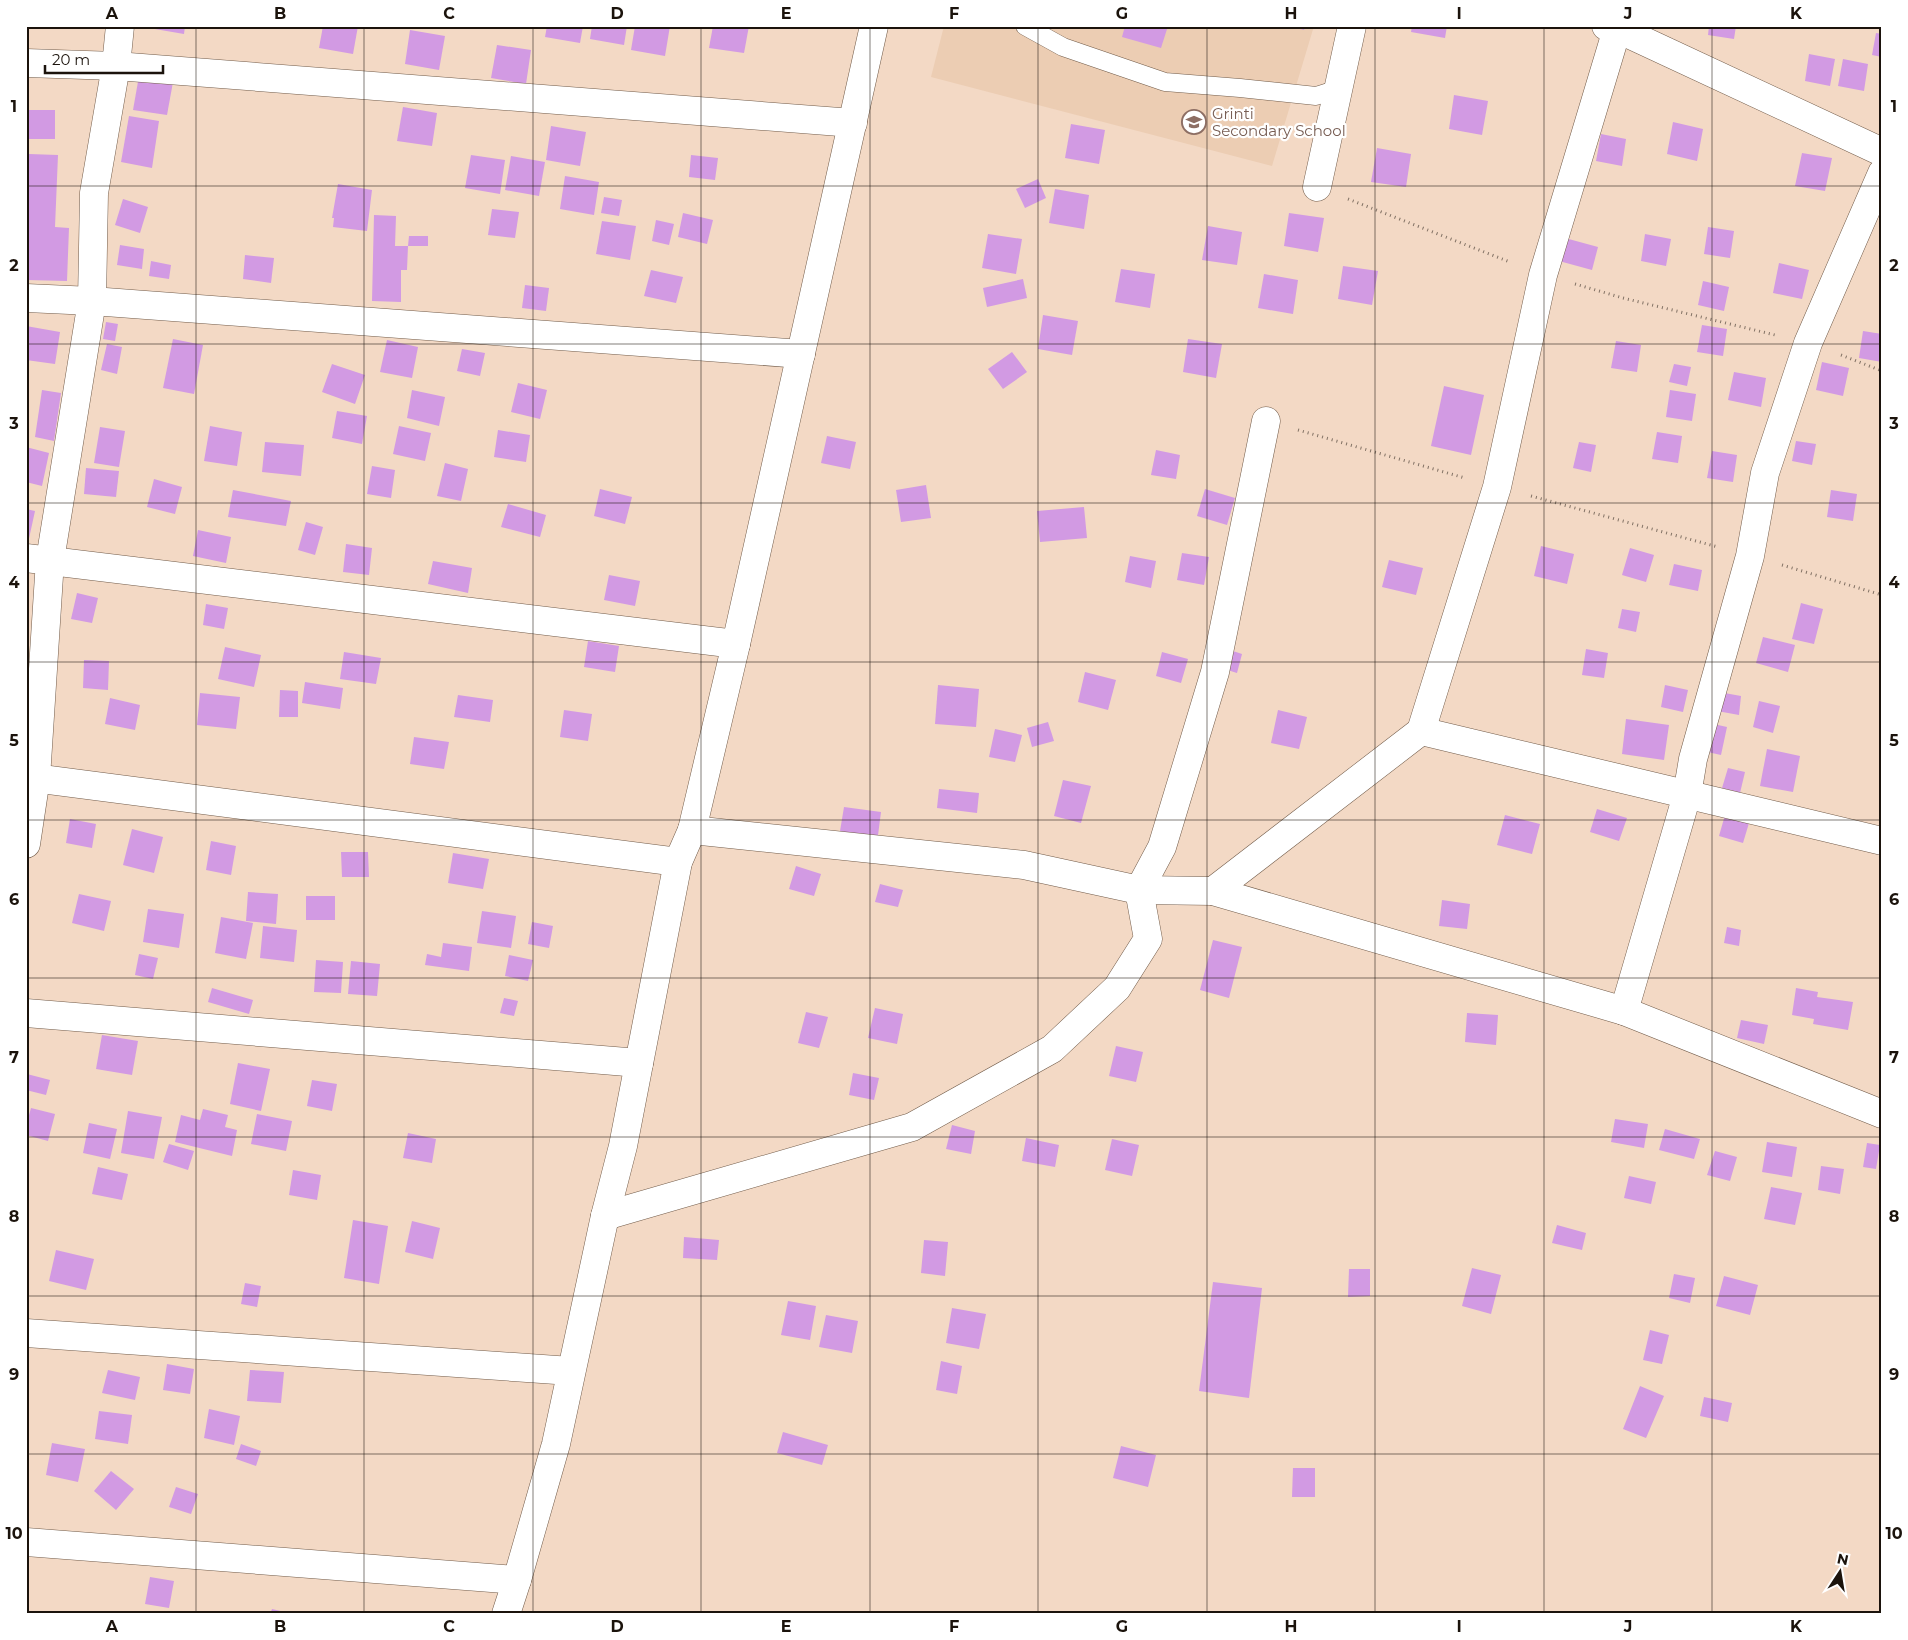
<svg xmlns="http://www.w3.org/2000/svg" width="1908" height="1640" viewBox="0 0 1908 1640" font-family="Montserrat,sans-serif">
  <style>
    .built { fill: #eccdb3 }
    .building { fill: #d29ae3 }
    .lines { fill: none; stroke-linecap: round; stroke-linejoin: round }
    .lane-casing { stroke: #725c4a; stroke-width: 19 }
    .street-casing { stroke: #725c4a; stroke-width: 29 }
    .path { stroke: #817164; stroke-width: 3; stroke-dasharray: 1 4; stroke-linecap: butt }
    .lane { stroke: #fff; stroke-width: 18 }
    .street { stroke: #fff; stroke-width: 28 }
    .grid { fill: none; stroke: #1b130c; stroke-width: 1; stroke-opacity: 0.55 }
    .labels { text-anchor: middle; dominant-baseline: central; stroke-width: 4.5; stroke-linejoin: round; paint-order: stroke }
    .education-label { font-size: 15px; fill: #785e54; stroke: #fff; text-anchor: start }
    .neatline { fill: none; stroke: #1b130c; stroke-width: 2 }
    .grid-label { font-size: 16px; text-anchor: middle; font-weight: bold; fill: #1b130c }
  </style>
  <rect width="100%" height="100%" fill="#f3d9c5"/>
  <path class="built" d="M944 26H1314L1272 166 931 77Z"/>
  <g class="building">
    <path d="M149 26H185L184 34 149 28Z"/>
    <path d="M323 26H358L353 54 319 48Z"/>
    <path d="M547 26H583L580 43 545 37Z"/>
    <path d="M592 26H627L624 45 590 39Z"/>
    <path d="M635 26H670L665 56 631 50Z"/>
    <path d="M713 26H749L744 53 709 48Z"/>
    <path d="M1125 26H1168L1161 48 1122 37Z"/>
    <path d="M1291 26H1305L1304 30Z"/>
    <path d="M1412 26H1447L1445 38 1411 32Z"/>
    <path d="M1709 26H1736L1734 39 1708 35Z"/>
    <path d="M410 30 445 36 439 70 405 64Z"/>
    <path d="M1876 33 1882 34V57L1872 55Z"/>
    <path d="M497 45 531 50 526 84 491 78Z"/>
    <path d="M1809 54 1835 59 1830 86 1805 81Z"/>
    <path d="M1843 59 1868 64 1864 91 1838 86Z"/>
    <path d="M139 76 173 82 167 115 133 110Z"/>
    <path d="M1454 95 1488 101 1482 135 1449 129Z"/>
    <path d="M403 107 437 113 432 146 397 141Z"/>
    <rect x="26" y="110" width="29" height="29"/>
    <path d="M129 116 159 121 152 168 121 162Z"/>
    <path d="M1673 122 1703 129 1697 161 1667 154Z"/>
    <path d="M1071 124 1105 130 1099 164 1065 158Z"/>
    <path d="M551 126 586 132 580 166 546 160Z"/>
    <path d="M1601 134 1626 139 1622 166 1596 161Z"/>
    <path d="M1377 148 1411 154 1406 187 1371 182Z"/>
    <path d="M1802 153 1832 158 1825 191 1795 186Z"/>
    <path d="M29 154 58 155 55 227 69 228 67 281 26 280V224Z"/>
    <path d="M471 155 505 160 500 194 465 188Z"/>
    <path d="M691 155 718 158 715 180 689 177Z"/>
    <path d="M511 156 545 162 539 196 505 190Z"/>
    <path d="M565 176 599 182 594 215 560 209Z"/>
    <path d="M1038 179 1046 198 1025 208 1016 189Z"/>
    <path d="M338 184 372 190 367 231 333 227 334 218H332Z"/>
    <path d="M1055 189 1089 195 1084 229 1049 223Z"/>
    <path d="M604 197 622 200 619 216 601 213Z"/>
    <path d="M123 199 148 207 140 233 115 225Z"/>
    <path d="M492 209 519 212 515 238 488 235Z"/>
    <path d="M683 213 713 220 707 244 678 237Z"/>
    <path d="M1289 213 1324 218 1318 252 1284 246Z"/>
    <path d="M374 215 396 216 395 246H408L407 270H401V302L372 301Z"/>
    <path d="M656 220 674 224 669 245 652 241Z"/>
    <path d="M602 221 636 226 630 260 596 254Z"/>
    <path d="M1208 226 1242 232 1237 265 1202 260Z"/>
    <path d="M1708 227 1734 231 1730 258 1704 254Z"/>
    <path d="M988 234 1022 239 1016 274 982 268Z"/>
    <path d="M1645 234 1671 239 1666 266 1641 261Z"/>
    <path d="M409 236H428V246H408Z"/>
    <path d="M1565 238 1598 247 1592 270 1559 261Z"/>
    <path d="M120 245 144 249 142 269 117 265Z"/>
    <path d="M245 255 274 258 271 283 243 279Z"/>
    <path d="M151 261 171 265 169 279 149 276Z"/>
    <path d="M1779 263 1809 270 1802 299 1773 293Z"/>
    <path d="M1343 266 1378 271 1372 305 1338 299Z"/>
    <path d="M1121 269 1155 274 1150 308 1115 302Z"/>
    <path d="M651 270 683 277 676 303 644 296Z"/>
    <path d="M1264 274 1298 280 1293 314 1258 308Z"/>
    <path d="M1023 279 1027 298 987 307 983 288Z"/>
    <path d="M1703 281 1729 287 1724 311 1698 305Z"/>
    <path d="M525 285 549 288 546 311 522 308Z"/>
    <path d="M1043 315 1078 321 1072 355 1038 349Z"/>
    <path d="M106 322 118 324 115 341 103 339Z"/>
    <path d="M1702 325 1727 329 1723 356 1697 352Z"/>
    <path d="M26 326 60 332 55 364 26 360Z"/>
    <path d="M1863 331 1882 334V362L1859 358Z"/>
    <path d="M173 339 203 345 194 394 163 388Z"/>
    <path d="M1188 339 1222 344 1216 378 1183 372Z"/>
    <path d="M387 340 418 347 412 378 380 372Z"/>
    <path d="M1616 341 1641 345 1637 372 1611 368Z"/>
    <path d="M107 344 122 347 117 374 101 370Z"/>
    <path d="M462 349 485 353 480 376 457 371Z"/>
    <path d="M1012 352 1027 372 1003 389 988 369Z"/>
    <path d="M1822 362 1849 368 1843 396 1816 390Z"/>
    <path d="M332 364 365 375 355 404 322 392Z"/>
    <path d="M1674 364 1691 367 1687 386 1669 382Z"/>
    <path d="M1734 372 1766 378 1761 407 1728 400Z"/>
    <path d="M518 383 547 390 540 419 511 412Z"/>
    <path d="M1444 386 1484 395 1471 455 1431 446Z"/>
    <path d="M42 390 61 393 54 441 35 437Z"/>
    <path d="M412 390 445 397 439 426 407 418Z"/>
    <path d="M1670 390 1696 394 1692 421 1666 417Z"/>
    <path d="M337 411 367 416 362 444 332 438Z"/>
    <path d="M210 426 242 432 237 466 204 461Z"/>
    <path d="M399 426 431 433 425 461 393 454Z"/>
    <path d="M100 427 125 431 119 467 94 463Z"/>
    <path d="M498 430 530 435 526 462 494 457Z"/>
    <path d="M1657 432 1682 436 1678 463 1652 459Z"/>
    <path d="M827 436 856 442 850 469 821 463Z"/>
    <path d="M1796 441 1816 444 1812 465 1792 461Z"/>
    <path d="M265 442 304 445 301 476 262 472Z"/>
    <path d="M1579 442 1596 445 1591 472 1573 468Z"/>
    <path d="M26 447 49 453 42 486 26 482Z"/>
    <path d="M1156 450 1180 455 1176 479 1151 475Z"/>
    <path d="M1712 451 1737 455 1733 482 1707 478Z"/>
    <path d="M445 463 468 469 461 501 437 496Z"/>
    <path d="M372 466 395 470 391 498 367 494Z"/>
    <path d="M86 468 119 471 116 497 84 494Z"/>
    <path d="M154 479 182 487 175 514 147 507Z"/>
    <path d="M926 485 931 518 901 522 896 490Z"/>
    <path d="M600 489 632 497 625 524 594 516Z"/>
    <path d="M1205 489 1235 498 1227 525 1197 516Z"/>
    <path d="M233 490 291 501 286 526 228 517Z"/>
    <path d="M1831 490 1857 494 1853 521 1827 517Z"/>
    <path d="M508 504 546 515 540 537 501 527Z"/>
    <path d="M1084 507 1087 538 1040 542 1037 511Z"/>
    <path d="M26 509 35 511 28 543H26Z"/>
    <path d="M306 522 323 527 315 555 298 550Z"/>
    <path d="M198 530 231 537 226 563 193 556Z"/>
    <path d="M346 544 372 548 369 575 343 572Z"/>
    <path d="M1541 546 1574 554 1567 584 1534 576Z"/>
    <path d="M1630 548 1654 555 1646 582 1622 575Z"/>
    <path d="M1182 553 1209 557 1204 585 1177 580Z"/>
    <path d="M1130 556 1156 561 1151 588 1125 582Z"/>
    <path d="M1389 560 1423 568 1416 595 1382 587Z"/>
    <path d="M433 561 472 568 468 593 428 584Z"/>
    <path d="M1674 564 1702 570 1698 591 1669 585Z"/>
    <path d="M609 575 640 581 635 606 604 600Z"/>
    <path d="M77 593 98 598 92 623 71 619Z"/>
    <path d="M1801 603 1823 609 1814 644 1792 639Z"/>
    <path d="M206 604 228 608 224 629 203 625Z"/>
    <path d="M1622 609 1640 612 1636 632 1618 628Z"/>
    <path d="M1763 637 1795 645 1788 672 1756 663Z"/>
    <path d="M588 641 619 646 615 672 584 667Z"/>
    <path d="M225 647 261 655 254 687 218 679Z"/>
    <path d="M1227 649 1242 654 1237 673 1221 668Z"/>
    <path d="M1586 649 1608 653 1604 678 1582 675Z"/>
    <path d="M344 652 381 658 376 684 340 679Z"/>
    <path d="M1162 652 1188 659 1181 683 1156 676Z"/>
    <path d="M84 660 109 661 108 690 83 688Z"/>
    <path d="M1085 672 1116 680 1108 710 1078 702Z"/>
    <path d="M305 682 343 688 340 709 302 703Z"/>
    <path d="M938 685 979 689 976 727 935 724Z"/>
    <path d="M1665 685 1688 690 1683 712 1661 707Z"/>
    <path d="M280 690 298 691V717H279Z"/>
    <path d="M1719 692 1741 696 1739 715 1717 711Z"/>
    <path d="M200 693 240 697 236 729 197 725Z"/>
    <path d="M458 695 493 700 490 722 454 717Z"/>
    <path d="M110 698 140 705 135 730 105 724Z"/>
    <path d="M1759 701 1780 706 1773 733 1753 727Z"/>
    <path d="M564 710 592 714 588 741 560 737Z"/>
    <path d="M1278 710 1307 717 1299 749 1271 743Z"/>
    <path d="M1626 719 1669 725 1664 760 1622 754Z"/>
    <path d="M1048 722 1054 741 1032 747 1027 728Z"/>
    <path d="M1709 723 1727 727 1721 755 1703 751Z"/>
    <path d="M995 729 1022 735 1015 762 989 757Z"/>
    <path d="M414 737 449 742 444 769 410 764Z"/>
    <path d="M1767 749 1800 756 1793 792 1760 786Z"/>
    <path d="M1728 768 1745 772 1740 793 1722 788Z"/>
    <path d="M1063 780 1091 786 1081 823 1054 816Z"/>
    <path d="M939 789 979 793 977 813 937 808Z"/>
    <path d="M844 807 881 812 877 843 839 837Z"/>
    <path d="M1597 809 1627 818 1619 841 1590 832Z"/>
    <path d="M1505 815 1540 824 1532 854 1497 845Z"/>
    <path d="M1725 815 1749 823 1743 843 1719 836Z"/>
    <path d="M70 819 96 824 92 848 66 843Z"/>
    <path d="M132 829 163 837 154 873 123 865Z"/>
    <path d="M211 841 236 846 231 875 206 870Z"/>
    <path d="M341 852H368L369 877H342Z"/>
    <path d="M453 853 489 859 483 889 448 883Z"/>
    <path d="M796 866 821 874 814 896 789 889Z"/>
    <path d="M880 884 903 890 898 907 875 902Z"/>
    <path d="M248 892 278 894 276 924 246 921Z"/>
    <path d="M79 894 111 901 104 931 72 923Z"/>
    <rect x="306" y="896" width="29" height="24"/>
    <path d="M1442 900 1470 904 1467 929 1439 926Z"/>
    <path d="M148 909 184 914 179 948 143 942Z"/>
    <path d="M482 911 516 916 511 948 477 943Z"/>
    <path d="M221 917 253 923 246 959 215 953Z"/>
    <path d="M532 922 553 926 549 948 528 944Z"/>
    <path d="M263 926 297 930 294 962 260 958Z"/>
    <path d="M1727 927 1741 930 1739 946 1724 943Z"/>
    <path d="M1213 940 1242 947 1229 998 1200 990Z"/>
    <path d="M443 943 472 947 469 971 425 965 427 954 441 957Z"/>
    <path d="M139 954 158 958 153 979 135 975Z"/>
    <path d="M509 955 533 960 528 981 505 976Z"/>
    <path d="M316 960 343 962 341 993 314 992Z"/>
    <path d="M351 961 380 964 377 996 348 994Z"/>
    <path d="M212 988 253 1000 249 1014 208 1002Z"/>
    <path d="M1796 988 1818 992 1817 997 1853 1002 1848 1030 1813 1024 1814 1019 1792 1015Z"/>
    <path d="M504 998 518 1001 514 1016 500 1013Z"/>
    <path d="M875 1008 903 1014 897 1044 868 1038Z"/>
    <path d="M806 1012 828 1017 819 1048 798 1043Z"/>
    <path d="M1467 1013 1498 1015 1496 1045 1465 1042Z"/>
    <path d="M1741 1020 1768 1025 1764 1044 1737 1038Z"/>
    <path d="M102 1035 138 1041 132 1075 96 1069Z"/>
    <path d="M1116 1046 1143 1052 1136 1082 1109 1076Z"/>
    <path d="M238 1063 270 1069 261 1111 230 1104Z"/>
    <path d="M853 1073 879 1078 874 1100 849 1095Z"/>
    <path d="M27 1074 50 1080 46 1095 26 1090Z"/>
    <path d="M312 1080 337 1084 332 1111 307 1106Z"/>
    <path d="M31 1108 55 1114 48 1141 26 1135V1126Z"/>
    <path d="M203 1109 228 1115 225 1127 237 1130 232 1156 175 1142 181 1115 200 1120Z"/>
    <path d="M128 1111 162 1117 154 1159 121 1153Z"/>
    <path d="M257 1114 292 1121 286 1151 251 1144Z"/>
    <path d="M1615 1119 1648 1124 1644 1148 1611 1142Z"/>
    <path d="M89 1123 117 1129 110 1159 83 1153Z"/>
    <path d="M952 1125 975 1131 971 1154 946 1149Z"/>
    <path d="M1665 1129 1700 1139 1694 1159 1659 1150Z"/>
    <path d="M408 1133 436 1139 432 1163 403 1158Z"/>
    <path d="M1026 1138 1059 1145 1055 1167 1022 1161Z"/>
    <path d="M1112 1139 1139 1145 1132 1176 1105 1170Z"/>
    <path d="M1767 1142 1797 1147 1792 1177 1762 1172Z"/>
    <path d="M1867 1143 1880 1145 1876 1169 1863 1167Z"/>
    <path d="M169 1144 194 1151 188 1170 163 1162Z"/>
    <path d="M1715 1151 1737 1157 1730 1181 1707 1175Z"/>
    <path d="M1821 1166 1844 1169 1840 1194 1818 1190Z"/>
    <path d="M98 1167 128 1174 122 1200 92 1194Z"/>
    <path d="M293 1170 321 1175 317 1200 289 1195Z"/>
    <path d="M1629 1176 1656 1182 1651 1204 1624 1198Z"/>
    <path d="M1771 1187 1802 1193 1795 1225 1764 1219Z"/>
    <path d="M353 1220 388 1226 379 1284 344 1278Z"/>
    <path d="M412 1221 440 1228 433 1259 405 1252Z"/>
    <path d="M1557 1225 1586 1233 1582 1250 1552 1243Z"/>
    <path d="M684 1237 719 1240 717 1260 683 1258Z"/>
    <path d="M924 1240 948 1242 945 1276 921 1273Z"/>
    <path d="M56 1250 94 1259 86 1290 49 1281Z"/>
    <path d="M1472 1268 1501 1275 1491 1314 1462 1306Z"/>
    <path d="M1349 1269H1370V1296L1348 1297Z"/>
    <path d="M1674 1274 1695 1278 1690 1303 1669 1298Z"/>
    <path d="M1724 1276 1758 1285 1750 1315 1716 1306Z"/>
    <path d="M1213 1282 1262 1288 1249 1398 1199 1391Z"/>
    <path d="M245 1283 261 1286 257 1307 241 1304Z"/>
    <path d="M788 1301 816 1306 810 1340 781 1335Z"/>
    <path d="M952 1308 986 1314 979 1349 946 1343Z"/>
    <path d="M826 1315 858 1321 852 1353 819 1347Z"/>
    <path d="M1650 1330 1669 1335 1662 1364 1643 1360Z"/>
    <path d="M941 1361 962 1366 957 1394 936 1390Z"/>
    <path d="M167 1364 194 1369 190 1394 163 1390Z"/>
    <path d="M108 1370 140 1377 135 1400 102 1393Z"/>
    <path d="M250 1370 284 1372 281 1403 247 1401Z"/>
    <path d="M1640 1386 1664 1396 1646 1438 1623 1429Z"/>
    <path d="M1704 1397 1732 1403 1728 1422 1700 1416Z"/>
    <path d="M209 1409 240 1416 234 1445 204 1438Z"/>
    <path d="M99 1411 132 1415 128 1444 95 1439Z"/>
    <path d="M783 1432 828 1445 822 1465 777 1453Z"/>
    <path d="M52 1443 85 1449 78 1482 46 1475Z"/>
    <path d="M241 1444 261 1451 256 1466 236 1459Z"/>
    <path d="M1121 1446 1156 1455 1148 1487 1113 1478Z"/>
    <path d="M1293 1468H1315V1497H1292Z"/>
    <path d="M111 1471 134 1489 116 1510 94 1491Z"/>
    <path d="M176 1487 198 1494 191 1514 169 1507Z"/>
    <path d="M150 1577 174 1581 169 1608 145 1604Z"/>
    <path d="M272 1609 289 1613V1614H270Z"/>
  </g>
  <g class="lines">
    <defs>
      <path id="lane" d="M1025 26 1063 47 1165 82 1240 88 1316 96 1338 89"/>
      <g id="street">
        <path d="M1606 26 1618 29 1882 152"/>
        <path d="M26 63 116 66 853 123"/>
        <path d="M1317 187 1352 26"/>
        <path d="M26 298 92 301 801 354"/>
        <path d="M26 558 736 644"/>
        <path d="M1421 731 1882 841"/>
        <path d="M26 777 678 862"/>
        <path d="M692 830 1024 865 1139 890 1162 847 1215 672 1266 421"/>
        <path d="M26 844 36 778 50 560 92 301 94 193 116 66 120 26"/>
        <path d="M1213 891 1421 731 1497 487 1543 275 1618 26"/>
        <path d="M1624 1011 1687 795 1693 759 1750 556 1765 473 1808 343 1882 173"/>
        <path d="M26 1013 639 1063"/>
        <path d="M605 1216 912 1127 1052 1049 1117 988 1148 939 1139 890 1213 891 1624 1011 1882 1114"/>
        <path d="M26 1333 571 1371"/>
        <path d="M26 1542 517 1580"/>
        <path d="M506 1614 517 1580 556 1444 605 1216 623 1146 678 862 692 830 736 644 874 26"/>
      </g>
    </defs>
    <use href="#lane" class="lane-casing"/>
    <use href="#street" class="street-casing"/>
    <g class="path">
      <path d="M1348 199 1510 262"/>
      <path d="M1575 284 1623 298 1775 335"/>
      <path d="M1841 355 1882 371"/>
      <path d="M1298 430 1465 478"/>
      <path d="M1531 496 1718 547"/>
      <path d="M1782 565 1882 595"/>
    </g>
    <use href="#lane" class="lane"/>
    <use href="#street" class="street"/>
  </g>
  <path class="grid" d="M196 26V1614M364 26V1614M533 26V1614M701 26V1614M870 26V1614M1038 26V1614M1207 26V1614M1375 26V1614M1544 26V1614M1712 26V1614M26 186H1882M26 344H1882M26 503H1882M26 662H1882M26 820H1882M26 978H1882M26 1137H1882M26 1296H1882M26 1454H1882"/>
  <defs>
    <symbol id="school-ring" viewBox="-11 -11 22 22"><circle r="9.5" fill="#fff" stroke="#8d6e63" stroke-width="1.5"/><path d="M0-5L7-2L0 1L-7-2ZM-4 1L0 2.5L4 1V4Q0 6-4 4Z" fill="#8d6e63"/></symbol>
  </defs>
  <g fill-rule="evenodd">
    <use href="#school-ring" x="1180" y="108" width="28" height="28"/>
  </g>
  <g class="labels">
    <g class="education-label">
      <text x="1212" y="113">Grinti<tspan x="1212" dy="17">Secondary School</tspan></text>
    </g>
  </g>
  <rect width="1908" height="1640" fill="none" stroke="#ffffff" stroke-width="55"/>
  <g transform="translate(1840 1572) rotate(12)" stroke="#ffffff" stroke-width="4" paint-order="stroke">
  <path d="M0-4L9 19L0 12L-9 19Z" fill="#1b130c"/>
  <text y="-8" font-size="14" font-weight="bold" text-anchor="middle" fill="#1b130c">N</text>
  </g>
  <path d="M45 65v8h118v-8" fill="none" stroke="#1b130c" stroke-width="2.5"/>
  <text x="52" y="65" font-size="15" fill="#1b130c" stroke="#ffffff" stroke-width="4" paint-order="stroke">20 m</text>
  <rect x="28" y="28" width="1852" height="1584" class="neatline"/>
  <g class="grid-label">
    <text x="112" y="19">A</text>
    <text x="280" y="19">B</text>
    <text x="449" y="19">C</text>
    <text x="617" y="19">D</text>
    <text x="786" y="19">E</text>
    <text x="954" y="19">F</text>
    <text x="1122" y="19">G</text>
    <text x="1291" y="19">H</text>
    <text x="1459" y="19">I</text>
    <text x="1628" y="19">J</text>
    <text x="1796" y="19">K</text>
    <text x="14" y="112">1</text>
    <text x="1894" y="112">1</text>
    <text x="14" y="271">2</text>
    <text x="1894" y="271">2</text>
    <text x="14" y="429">3</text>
    <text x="1894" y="429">3</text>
    <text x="14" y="588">4</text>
    <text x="1894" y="588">4</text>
    <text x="14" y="746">5</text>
    <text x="1894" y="746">5</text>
    <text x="14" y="905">6</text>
    <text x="1894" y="905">6</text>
    <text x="14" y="1063">7</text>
    <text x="1894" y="1063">7</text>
    <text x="14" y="1222">8</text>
    <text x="1894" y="1222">8</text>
    <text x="14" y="1380">9</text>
    <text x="1894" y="1380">9</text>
    <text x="14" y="1539">10</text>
    <text x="1894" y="1539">10</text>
    <text x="112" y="1632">A</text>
    <text x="280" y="1632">B</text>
    <text x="449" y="1632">C</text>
    <text x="617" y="1632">D</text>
    <text x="786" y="1632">E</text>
    <text x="954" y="1632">F</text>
    <text x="1122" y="1632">G</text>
    <text x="1291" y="1632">H</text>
    <text x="1459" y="1632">I</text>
    <text x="1628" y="1632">J</text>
    <text x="1796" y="1632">K</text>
  </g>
</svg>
